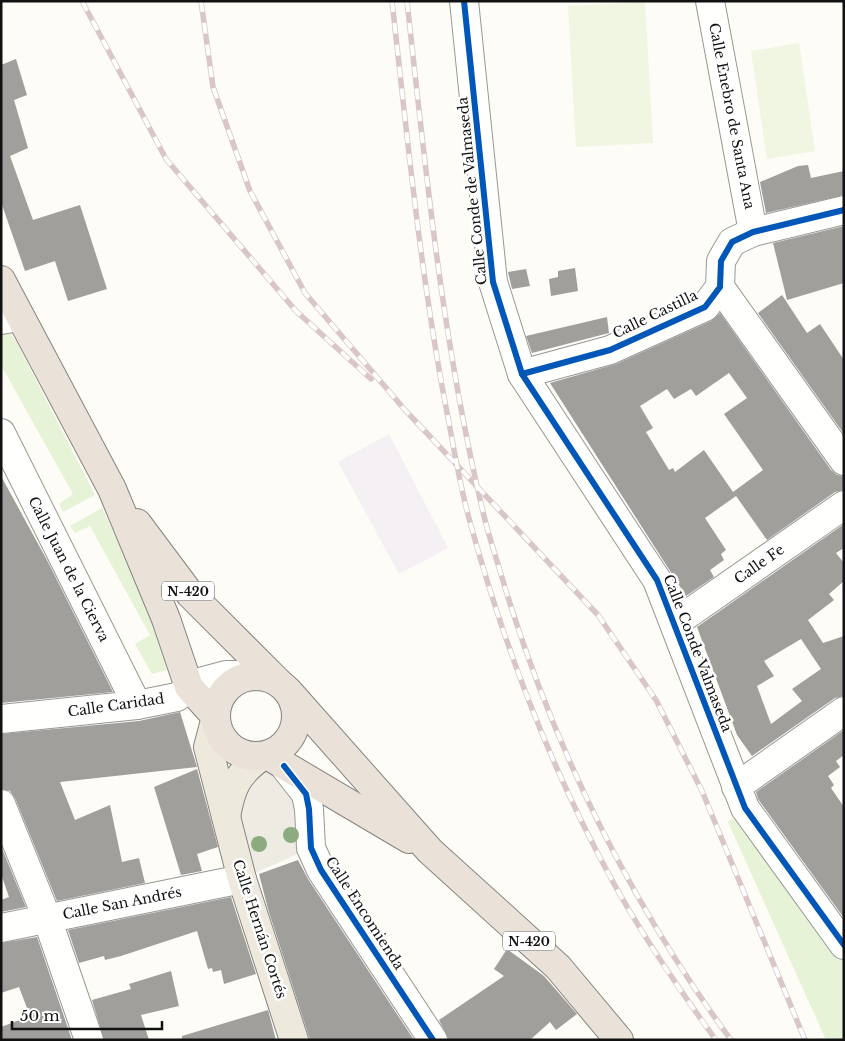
<svg xmlns="http://www.w3.org/2000/svg" width="845" height="1041" viewBox="0 0 845 1041" font-family="'Libre Baskerville',serif">
  <style>
    .industrial { fill: #f5f0f3 }
    .green { fill: #e7f3d7 }
    .pitch { fill: #f0f6e1 }
    .plaza { fill: #edebe2 }
    .building { fill: #a19f9c; fill-rule: evenodd }
    .lines { fill: none; stroke-linecap: round; stroke-linejoin: round }
    .minor-casing { stroke: #979795; stroke-width: 30 }
    .major-casing { stroke: #858482; stroke-width: 30 }
    .highway-casing { stroke: #858482; stroke-width: 30 }
    .minor { stroke: #fffffe; stroke-width: 28 }
    .major { stroke: #ede9dc; stroke-width: 28 }
    .highway { stroke: #eae1d8; stroke-width: 28 }
    .rail-casing { stroke: #d9c6c7; stroke-width: 5.5 }
    .rail { stroke: #fff; stroke-width: 4; stroke-dasharray: 11; stroke-linecap: butt }
    .cycleway-casing { stroke: #fff; stroke-width: 9 }
    .cycleway { stroke: #0057b8; stroke-width: 6 }
    .tree { fill: #8cac80 }
    .labels { text-anchor: middle; dominant-baseline: central; stroke-width: 5; stroke-linejoin: round; paint-order: stroke }
    .shield { fill: #fff; stroke: #585858; stroke-width: 1 }
    .shield-label { font-size: 12px; font-weight: bold; fill: #111 }
    .street-label { font-size: 14px; fill: #111; stroke: #fff }
  </style>
  <rect width="100%" height="100%" fill="#fdfcf7"/>
  <path class="industrial" d="M389 434 448 548 399 574 338 462Z"/>
  <g class="green">
    <path d="M1 332H9L16 341 95 495 63 512 59 504 73 494 1 365Z"/>
    <path d="M102 508C127 561 151 613 167 670L152 674 135 644 150 635 90 526 75 533 70 526Z"/>
    <path d="M745 808 844 945V1040H826L728 822Z"/>
  </g>
  <g class="pitch">
    <path d="M645 2 653 143 576 147 568 6Z"/>
    <path d="M799 43 815 151 767 159 751 51Z"/>
  </g>
  <path class="plaza" d="M284 766 311 848 242 879 230 795 245 768Z"/>
  <g class="building">
    <path d="M16 59 27 95 14 100 28 148 10 156 33 220 80 205 107 289 68 301 55 261 25 271 1 202V65Z"/>
    <path d="M808 165 811 178 844 171V195L766 213 760 182 798 166Z"/>
    <path d="M844 226V283L787 300 773 243Z"/>
    <path d="M575 268 578 291 551 296 549 279 558 277V271Z"/>
    <path d="M526 269 530 286 512 289 508 272Z"/>
    <path d="M782 295 807 333 820 324 844 360V434L758 313Z"/>
    <path d="M720 313 831 470 837 475 844 476V490L835 492 767 540 736 496 705 518 726 550 721 554 724 560 710 570 714 577 686 596 550 383 616 364 711 321ZM729 373 747 398 724 414 763 470 733 492 704 450 675 472 673 468 669 470 646 432 653 428 640 406 667 389 674 399 691 389 696 396Z"/>
    <path d="M607 317 609 333 532 353 526 336Z"/>
    <path d="M1 476 48 562 113 692 1 703Z"/>
    <path d="M844 524V548L836 553 844 563V581L829 594 834 600 808 620 823 643 844 636V696L835 698 752 756 737 735 697 627ZM801 639 821 669 792 689 802 701 771 724 757 686 774 676 764 661Z"/>
    <path d="M180 712 197 767 60 782 75 820 110 805 122 862 139 858 145 883 57 901 15 798 10 791 1 789V734L139 721Z"/>
    <path d="M844 730V755L836 761 840 767 828 776 834 785 831 788 844 807V918L758 799 756 792Z"/>
    <path d="M197 769 218 847 197 854 202 871 181 875 154 787Z"/>
    <path d="M1 846 26 907 1 912V900L9 897 1 874Z"/>
    <path d="M298 860 308 879 414 1040H310L268 909 259 874Z"/>
    <path d="M231 897 256 974 224 984 221 970 213 972 212 968 208 969 197 931 121 956 105 960 104 956 79 963 68 930Z"/>
    <path d="M37 937 72 1040H1V1027L30 1016 19 987 1 993V943Z"/>
    <path d="M507 949 544 976 577 1014 556 1030 550 1022 530 1040H449L439 1020 504 976 494 969Z"/>
    <path d="M171 971 179 1006 141 1015 149 1040H104L92 1000 131 989 129 984Z"/>
    <path d="M268 1010 276 1040H182V1036Z"/>
  </g>
  <g class="lines">
    <defs>
      <g id="minor">
        <path d="M464 1 493 282 522 374 657 580 745 808 844 945"/>
        <path d="M710 1 753 232"/>
        <path d="M720 287 844 461"/>
        <path d="M1 320 20 317"/>
        <path d="M522 374 610 350 705 307 720 287 721 261 732 242 753 232 844 210"/>
        <path d="M1 433 137 705"/>
        <path d="M675 623 844 505"/>
        <path d="M1 719 137 705 177 697 196 683 226 675H256"/>
        <path d="M284 766 306 794 309 809 311 848 321 870 433 1040"/>
        <path d="M736 787 844 711"/>
        <path d="M1 804 47 918 89 1040"/>
        <path d="M1 928 242 879"/>
      </g>
      <g id="major">
        <path d="M216 717 208 747 242 879 294 1040"/>
        <path d="M226 817C231 787 237 774 262 756"/>
      </g>
      <g id="highway">
        <path d="M1 280 112 489 166 619 189 687 216 717"/>
        <path d="M137 523 190 594 278 682"/>
        <circle cx="256" cy="716" r="40"/>
        <path d="M288 691 430 851 558 967 619 1040"/>
        <path d="M267 755 409 839"/>
      </g>
    </defs>
    <use href="#minor" class="minor-casing"/>
    <use href="#major" class="major-casing"/>
    <use href="#highway" class="highway-casing"/>
    <use href="#minor" class="minor"/>
    <use href="#major" class="major"/>
    <use href="#highway" class="highway"/>
    <defs>
      <g id="rail">
        <path d="M82 1 166 159 296 311 371 379"/>
        <path d="M201 1 213 87 250 191 305 293 405 410 598 615 656 700 702 791 805 1040"/>
        <path d="M392 1C407 135 420 270 445 402 453 442 459 483 470 522 504 646 551 769 613 882 643 937 679 989 716 1040"/>
        <path d="M407 1C426 174 443 347 484 516 490 541 499 566 506 591 556 752 631 904 731 1040"/>
      </g>
    </defs>
    <use href="#rail" class="rail-casing"/>
    <use href="#rail" class="rail"/>
    <defs>
      <g id="cycleway">
        <path d="M464 1 493 282 522 374 657 580 745 808 844 945"/>
        <path d="M522 374 610 350 705 307 720 287 721 261 732 242 753 232 844 210"/>
        <path d="M284 766 306 794 309 809 311 848 321 870 433 1040"/>
      </g>
    </defs>
    <use href="#cycleway" class="cycleway-casing"/>
    <use href="#cycleway" class="cycleway"/>
  </g>
  <g class="tree">
    <circle cx="291" cy="835" r="8"/>
    <circle cx="259" cy="844" r="8"/>
  </g>
  <g class="labels">
    <g class="shield">
      <rect x="162" y="581.5" width="52" height="19" rx="4"/>
      <rect x="503" y="931.5" width="52" height="19" rx="4"/>
    </g>
    <g class="shield-label">
      <text x="188" y="591">N-420</text>
      <text x="529" y="941">N-420</text>
    </g>
    <g class="street-label">
      <text transform="translate(732 116) rotate(79)">Calle Enebro de Santa Ana</text>
      <text transform="translate(472 191) rotate(-96)">Calle Conde de Valmaseda</text>
      <text transform="translate(655 314) rotate(-26)">Calle Castilla</text>
      <text transform="translate(759 564) rotate(-35)">Calle Fe</text>
      <text transform="translate(69 569) rotate(63)">Calle Juan de la Cierva</text>
      <text transform="translate(698 653) rotate(69)">Calle Conde Valmaseda</text>
      <text transform="translate(116 705) rotate(-8)">Calle Caridad</text>
      <text transform="translate(122 903) rotate(-11)">Calle San Andrés</text>
      <text transform="translate(365 913) rotate(57)">Calle Encomienda</text>
      <text transform="translate(260 929) rotate(72)">Calle Hernán Cortés</text>
    </g>
  </g>
  <rect width="845" height="1041" fill="none" stroke="#111111" stroke-width="5"/>
  <path d="M12 1021v8h150v-8" fill="none" stroke="#111111" stroke-width="2.5"/>
  <text x="20" y="1021" font-size="15" fill="#111111" stroke="#ffffff" stroke-width="4" paint-order="stroke">50 m</text>
</svg>
